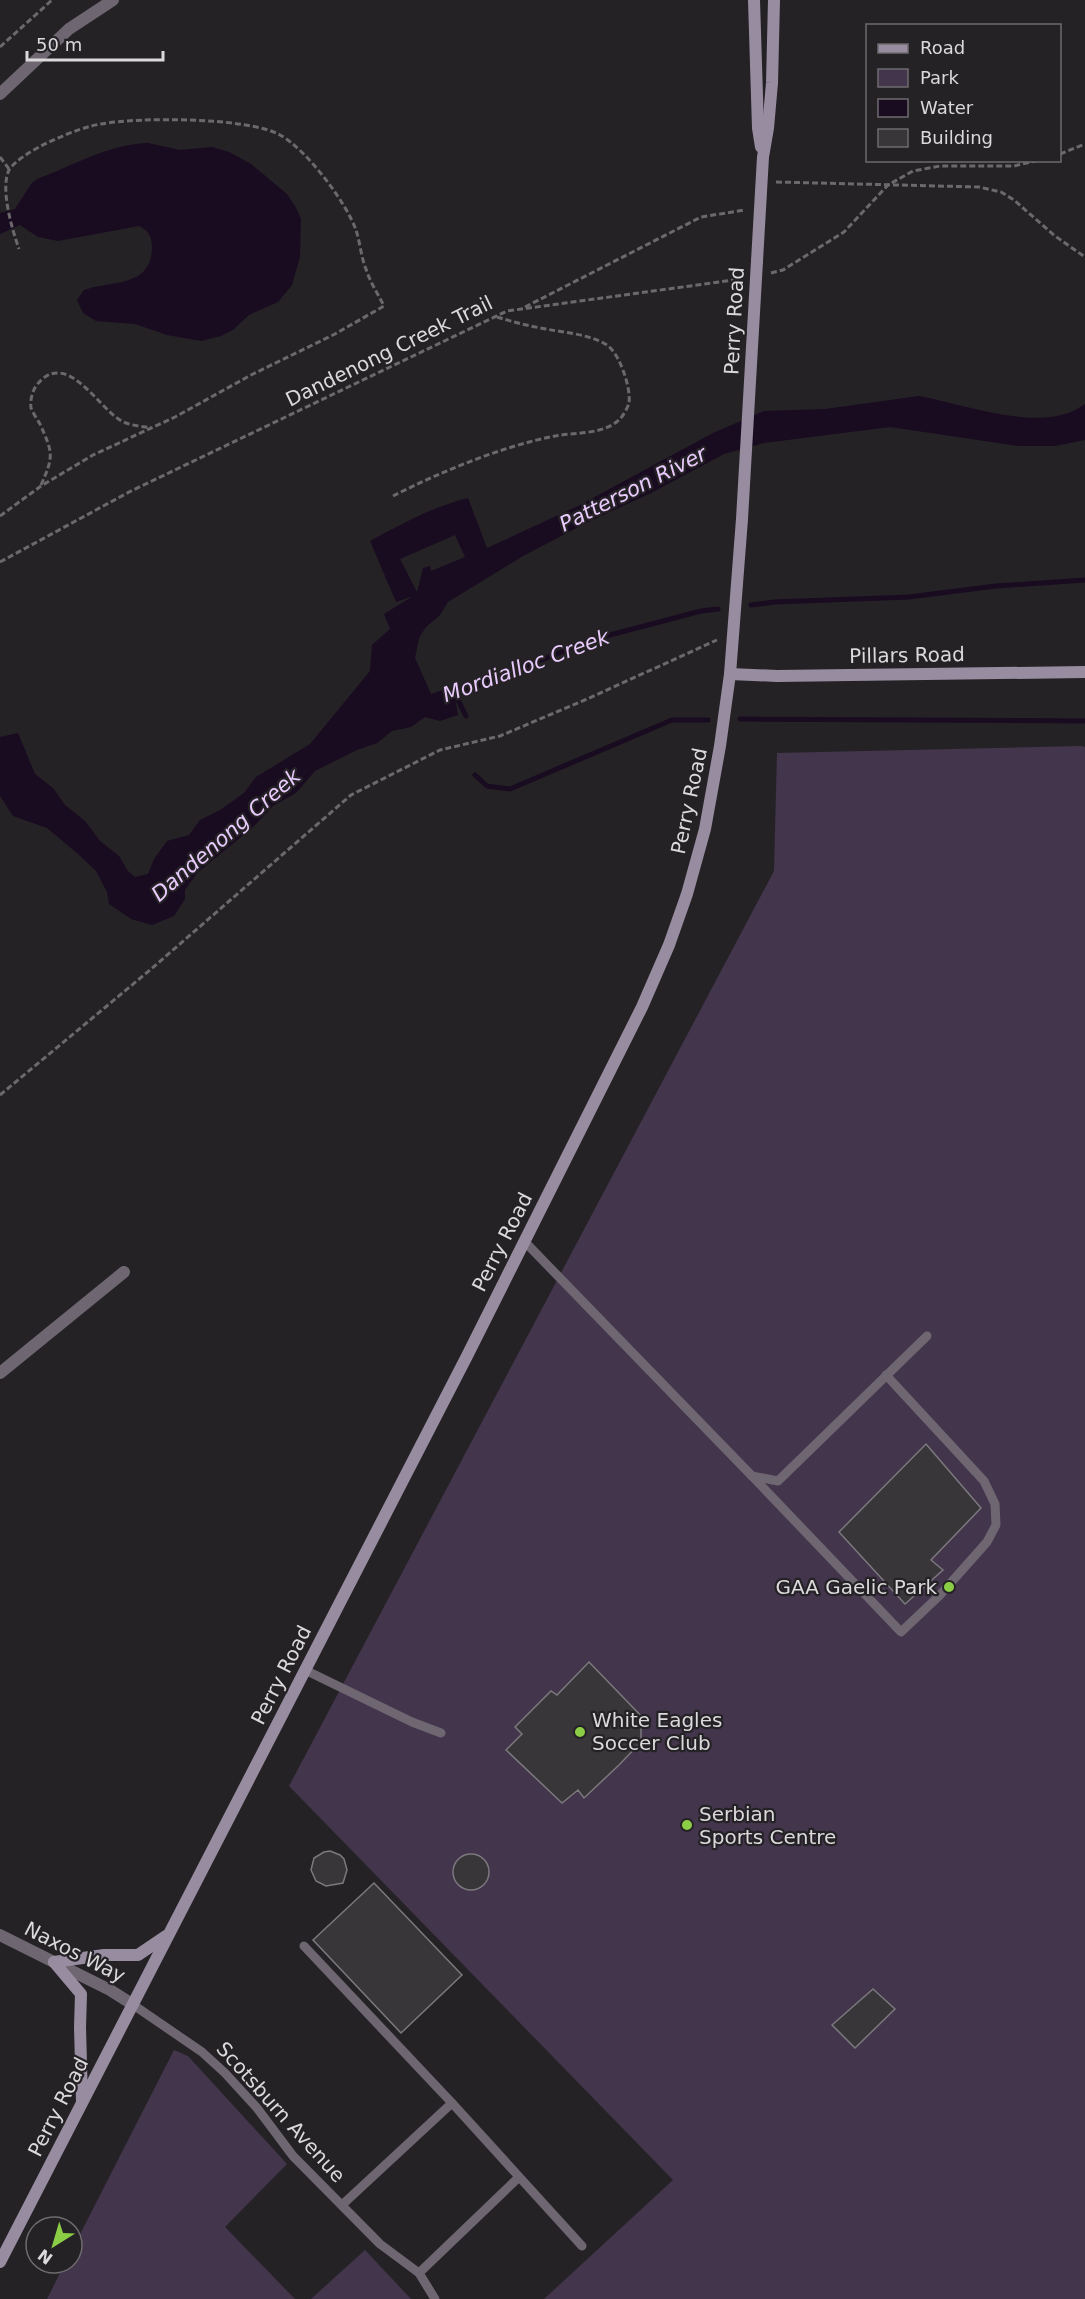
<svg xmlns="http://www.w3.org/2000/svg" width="1085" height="2299" viewBox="0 0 1085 2299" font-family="'DejaVu Sans',sans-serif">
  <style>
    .green { fill: #43354c }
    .water { fill: #190b20; fill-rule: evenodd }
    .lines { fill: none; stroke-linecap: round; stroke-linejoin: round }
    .stream { stroke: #190b20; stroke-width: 5 }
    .building { fill: #383639; stroke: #7b797d; stroke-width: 1.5 }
    .path { stroke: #6b696c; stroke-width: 3; stroke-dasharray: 6 3; stroke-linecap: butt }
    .lane { stroke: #6e6772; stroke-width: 9 }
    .street { stroke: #6e6772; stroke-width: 12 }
    .secondary { stroke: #988da0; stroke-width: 12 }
    .secondary-bridge { stroke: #988da0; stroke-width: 12 }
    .poi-dot { fill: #8bce46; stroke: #252226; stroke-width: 2 }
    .labels { text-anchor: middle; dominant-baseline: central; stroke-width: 4.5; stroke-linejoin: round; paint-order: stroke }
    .street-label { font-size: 20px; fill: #dbd9dc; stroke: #252226 }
    .poi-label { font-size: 20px; fill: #dbd9dc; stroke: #252226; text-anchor: start }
    .water-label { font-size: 21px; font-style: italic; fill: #e9cbfd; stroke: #252226 }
  </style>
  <rect width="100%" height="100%" fill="#252226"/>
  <g class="green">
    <path d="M1081 746 1085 747V2299H544L673 2180 289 1786 774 871 777 753Z"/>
    <path d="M174 2050 188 2056 287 2164 225 2227 295 2299H47L65 2263H72V2250Z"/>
    <path d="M365 2250 411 2299H311Z"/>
  </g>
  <g class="water">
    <path d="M148 143 180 150 212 147 229 152 251 164 287 194 296 208 301 219 300 257 292 285 278 302 249 315 233 330 221 336 201 341 167 335 135 324 96 321 83 313 77 300 84 290C112 280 151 288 152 248 152 237 149 231 139 226L58 241 38 237 20 225 0 234V213L15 209 31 184 37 179C75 165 106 145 148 143Z"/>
    <path d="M919 396C963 404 1026 428 1068 413 1074 411 1080 407 1085 404V440L1055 446H1018L890 427 764 443 724 454 651 493 588 522 523 556 448 602 440 615 426 627 419 638 415 658 431 694 453 687 458 715 440 721 425 717 411 727 392 731 377 743 357 750 315 771 296 793 273 806 252 828 197 873 185 890V899L174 916 152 925 131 919 109 904 107 892 96 871 78 854 47 828 13 816 0 796V737L18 733 35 774 53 788 65 805 85 821 100 841 119 856 128 871 135 877 148 874 154 859 167 841 189 835 200 820 220 810 244 793 256 777 310 744 370 671 372 645 390 629 384 614 413 596 396 602 370 541C402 524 432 507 468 498L487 548 578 506 713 433 764 411 825 409ZM455 535 465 557 431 571 430 566 423 568 417 592 400 559Z"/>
  </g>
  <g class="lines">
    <g class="stream">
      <path d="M751 605 775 602 909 597 996 586 1085 580"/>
      <path d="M456 696 466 716"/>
      <path d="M450 697 591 640 701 611 718 609"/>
      <path d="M740 719 1085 721"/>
      <path d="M475 775 487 786 510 789 672 720H708"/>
    </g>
  </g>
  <g class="building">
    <path d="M926 1444 981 1508 931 1560 943 1570 905 1604 839 1532Z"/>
    <path d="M589 1662 647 1722 641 1729V1742L619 1765 584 1798 578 1790 562 1803 506 1750 522 1734 515 1727 551 1691 557 1695Z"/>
    <path d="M330 1851 340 1855 344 1859 347 1870 343 1883 326 1886 316 1881 311 1870 314 1858 324 1852Z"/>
    <circle cx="471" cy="1872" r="18"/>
    <path d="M374 1883 462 1975 401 2033 313 1940Z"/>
    <path d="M873 1989 895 2009 855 2048 832 2025Z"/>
  </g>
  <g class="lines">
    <g class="path">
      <path d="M0 47 52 0"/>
      <path d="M1060 154 1085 144"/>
      <path d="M0 157 9 169"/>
      <path d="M776 182 979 187 1001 192 1014 200 1055 236 1085 257"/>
      <path d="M771 273 783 270 844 232 888 185 913 171 940 166H1014L1039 160"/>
      <path d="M525 307 701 217 745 210"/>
      <path d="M41 485C54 456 53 453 40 424 37 419 33 413 31 408 30 401 32 392 36 386 65 347 97 406 120 420 130 426 141 426 151 428"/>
      <path d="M393 496C440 472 503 446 555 436 576 432 604 435 620 419 623 416 628 407 629 403 631 388 620 354 607 345 589 334 566 333 546 329 529 326 513 322 497 317"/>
      <path d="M0 516 41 486 93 455 175 417 251 375 335 334 384 306C378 294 370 282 366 269 361 257 360 242 356 230 346 202 306 149 280 135 249 117 138 117 101 124 79 127 21 151 9 170 0 189 12 229 19 249"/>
      <path d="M0 562 131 491 507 311 741 279"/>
      <path d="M0 1095 150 970 351 795 440 750 500 736 587 699 717 640"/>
    </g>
    <g class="lane">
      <path d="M524 1241 752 1476 778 1481 927 1336"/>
      <path d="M752 1476 901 1632 939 1596 987 1542 996 1525 995 1504 984 1481 886 1375"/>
      <path d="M305 1670 412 1722 441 1733"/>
      <path d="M304 1946 452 2103 582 2246"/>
      <path d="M132 2004 202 2052 225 2073 257 2108 293 2156 380 2244 419 2273 435 2299"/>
      <path d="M342 2205 452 2103"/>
      <path d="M419 2273 518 2178"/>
    </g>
    <g class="street">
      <path d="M0 94 69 29 113 0"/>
      <path d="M0 1373 124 1272"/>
      <path d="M0 1935 110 1990 132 2004"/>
    </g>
    <g class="secondary">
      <path d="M754 0 758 128 761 147"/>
      <path d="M757 261 763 157 768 128 772 83 774 0"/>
      <path d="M730 674 777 676 1085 672"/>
      <path d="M54 1962 81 1994 80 2027 82 2101"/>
      <path d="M54 1962 104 1955H138L166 1936"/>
      <path d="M0 2262 467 1356 642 1007 669 945 687 894 705 829 720 746 730 674 742 519"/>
    </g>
    <path class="secondary-bridge" d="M742 519 757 261"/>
  </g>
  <g class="poi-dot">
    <circle cx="949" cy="1587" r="6"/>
    <circle cx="580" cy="1732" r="6"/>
    <circle cx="687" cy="1825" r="6"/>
  </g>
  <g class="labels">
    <g class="street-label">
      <text transform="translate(734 321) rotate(-87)">Perry Road</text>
      <text transform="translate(389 351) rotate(-26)">Dandenong Creek Trail</text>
      <text transform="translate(907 655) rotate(-1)">Pillars Road</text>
      <text transform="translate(689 801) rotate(-78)">Perry Road</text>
      <text transform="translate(502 1242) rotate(-63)">Perry Road</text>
      <text transform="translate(281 1675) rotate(-63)">Perry Road</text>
      <text transform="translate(75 1952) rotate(27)">Naxos Way</text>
      <text transform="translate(58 2107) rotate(-63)">Perry Road</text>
      <text transform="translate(281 2112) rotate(48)">Scotsburn Avenue</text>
    </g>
    <g class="poi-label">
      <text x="937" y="1587" text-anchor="end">GAA Gaelic Park</text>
      <text x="592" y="1720">White Eagles<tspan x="592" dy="23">Soccer Club</tspan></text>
      <text x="699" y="1814">Serbian<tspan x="699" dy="23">Sports Centre</tspan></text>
    </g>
    <g class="water-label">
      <text transform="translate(633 489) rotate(-27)">Patterson River</text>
      <text transform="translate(526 666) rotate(-20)">Mordialloc Creek</text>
      <text transform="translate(226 835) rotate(-41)">Dandenong Creek</text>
    </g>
  </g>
  <rect x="866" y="24" width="195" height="138" fill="#252226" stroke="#6e6b6f" stroke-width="1.5"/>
  <rect x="878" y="44" width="30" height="9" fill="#988da0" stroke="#6e6b6f" stroke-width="1.5"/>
  <text x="920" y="54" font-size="18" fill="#dbd9dc">Road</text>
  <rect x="878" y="69" width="30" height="18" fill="#43354c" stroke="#6e6b6f" stroke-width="1.5"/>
  <text x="920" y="84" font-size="18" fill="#dbd9dc">Park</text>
  <rect x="878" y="99" width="30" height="18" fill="#190b20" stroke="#6e6b6f" stroke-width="1.5"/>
  <text x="920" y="114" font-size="18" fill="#dbd9dc">Water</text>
  <rect x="878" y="129" width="30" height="18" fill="#383639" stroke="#6e6b6f" stroke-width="1.5"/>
  <text x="920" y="144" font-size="18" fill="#dbd9dc">Building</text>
  <g transform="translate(54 2245) rotate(217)"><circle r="28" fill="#252226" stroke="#6e6b6f" stroke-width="1.5"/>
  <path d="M0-4.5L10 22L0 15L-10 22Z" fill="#8bce46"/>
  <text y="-9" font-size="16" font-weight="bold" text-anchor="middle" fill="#dbd9dc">N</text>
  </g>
  <path d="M27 51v9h136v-9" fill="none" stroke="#dbd9dc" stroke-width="3"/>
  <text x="36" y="51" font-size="18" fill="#dbd9dc" stroke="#252226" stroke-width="4.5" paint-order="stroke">50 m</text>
</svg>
